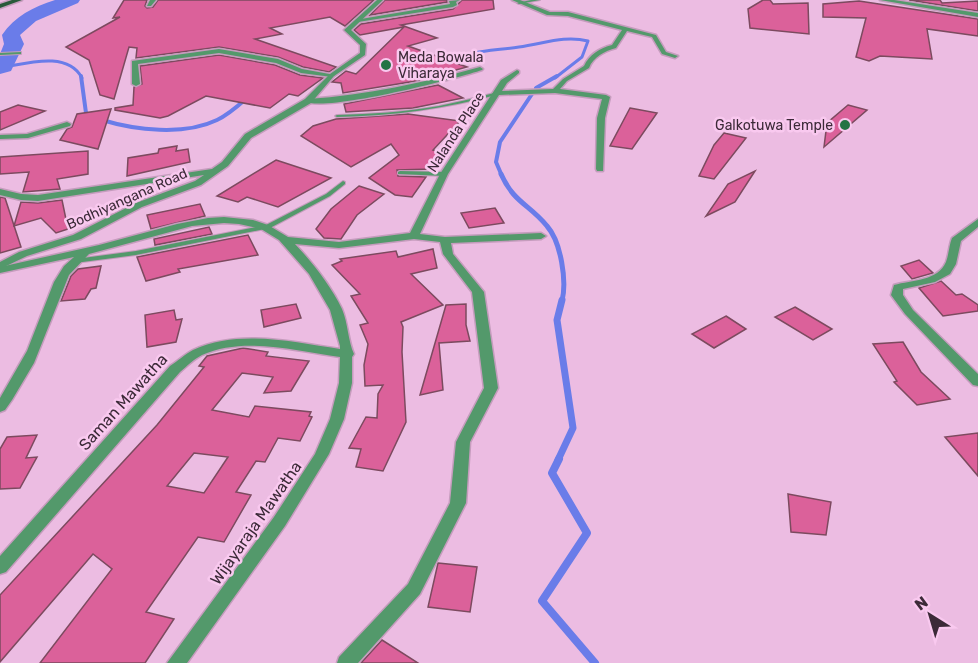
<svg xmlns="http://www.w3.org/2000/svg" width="978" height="663" viewBox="0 0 978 663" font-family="Rubik,sans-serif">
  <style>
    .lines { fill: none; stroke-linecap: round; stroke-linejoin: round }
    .stream-far4 { stroke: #6a7ce9; stroke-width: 3 }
    .stream-far3 { stroke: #6a7ce9; stroke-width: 4 }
    .stream-far2 { stroke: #6a7ce9; stroke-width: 5 }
    .stream-far1 { stroke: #6a7ce9; stroke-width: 7 }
    .stream { stroke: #6a7ce9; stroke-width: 8 }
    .river { fill: #6a7ce9; fill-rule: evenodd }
    .building { fill: #db619a; stroke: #7c4a5f; stroke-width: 1.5; fill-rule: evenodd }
    .service-casing { stroke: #c59cbd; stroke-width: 2 }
    .minor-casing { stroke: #c59cbd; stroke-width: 3 }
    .tertiary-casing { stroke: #c59cbd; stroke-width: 3 }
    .primary-casing { stroke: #c59cbd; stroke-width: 3 }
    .service { fill: #53996b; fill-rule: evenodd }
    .minor { fill: #53996b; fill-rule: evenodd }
    .tertiary { fill: #53996b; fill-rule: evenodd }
    .primary { fill: #285a3a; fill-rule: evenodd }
    .poi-dot { fill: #237344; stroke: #f9c9ef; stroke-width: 2 }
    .labels { text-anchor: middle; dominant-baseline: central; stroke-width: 5; stroke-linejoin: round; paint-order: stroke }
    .far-poi-label { font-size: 14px; fill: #3c2a38; stroke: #f9c9ef; text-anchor: start }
    .far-street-label { font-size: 14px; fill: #3c2a38; stroke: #f9c9ef }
    .street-label { font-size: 16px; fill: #3c2a38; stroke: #f9c9ef }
  </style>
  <rect width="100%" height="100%" fill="#ecbce2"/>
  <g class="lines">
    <g class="stream-far4">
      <path d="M441 63C467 51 491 51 519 47 543 44 564 35 588 41L582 57 555 78"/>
      <path d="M4 67C28 63 68 51 82 78"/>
    </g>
    <g class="stream-far3">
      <path d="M81 76 86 113 92 116"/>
      <path d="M536 88 557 76"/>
      <path d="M102 120C135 130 184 136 217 120 228 115 238 106 247 98"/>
      <path d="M502 176 496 162 500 142 532 94"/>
    </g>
    <path class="stream-far2" d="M501 174C514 203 529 204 547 226 561 242 567 281 562 301"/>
    <path class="stream-far1" d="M558 460 573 428 557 320 562 300"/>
    <path class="stream" d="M559 459 552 473 587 533 542 601 595 663"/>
    <path class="river" d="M55 0H80L78 3 36 21 20 35 24 44 11 71 0 74V54L4 44 2 35C15 16 33 7 55 0Z"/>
  </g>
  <g class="building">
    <path d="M124 0H147L145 6 147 8 153 7 158 0H374L345 26 330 17 270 28 282 34 255 39 336 67 329 72 303 67 278 57 219 47 136 58 137 48 129 47 114 99 100 95 89 60 66 47 120 17 113 18Z"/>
    <path d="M385 0H447V2L370 15Z"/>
    <path d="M462 0H493L494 9 401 25 437 38 408 46 467 67 416 81 343 93 341 83 332 82 346 71 356 74 404 27 360 35 354 30 361 24 453 9Z"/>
    <path d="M763 0H770L773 4 808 3 809 34 750 28 748 9Z"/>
    <path d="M909 0H940L942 3 978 1V11Z"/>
    <path d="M859 1 978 19V36L927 29 932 59 880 56 869 61 856 57 866 18 823 17V4Z"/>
    <path d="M219 55 275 65 300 75 323 78 298 96 289 94 270 108 206 96 168 116 160 118 115 110V108L133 105 134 87 142 84 140 66Z"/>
    <path d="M438 85 463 98 413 108 346 112 344 104Z"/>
    <path d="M18 105 45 111 0 130V112Z"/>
    <path d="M848 105 867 110 824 147 827 123Z"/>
    <path d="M630 108 657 113 632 149 610 146Z"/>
    <path d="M111 109 98 149 60 140 67 129 72 127 77 114Z"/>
    <path d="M408 114 460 121 433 150 444 153 432 169 397 170 398 176 426 177 412 197 395 195 369 178 399 155 391 144 351 167 301 136 313 126 336 119Z"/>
    <path d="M724 133 746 138 714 179 699 176 714 145Z"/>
    <path d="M177 146 176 151 188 149 190 162 127 176 128 158 158 153 159 149Z"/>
    <path d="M88 151V174L57 179 60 189 23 192 29 172 0 174V157Z"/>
    <path d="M276 160 331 178 278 207 247 197 238 202 217 196Z"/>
    <path d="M755 171 735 202 706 216 728 184Z"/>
    <path d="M359 186 384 194 357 215 341 239 324 238 316 229 331 209Z"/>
    <path d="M0 197 5 198 21 247 0 253Z"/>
    <path d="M62 200 68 229 56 233 41 218 14 226 21 202 38 203Z"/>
    <path d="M200 204 205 216 151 229 147 215Z"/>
    <path d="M495 208 504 223 469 228 461 213Z"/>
    <path d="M209 227 212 234 155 245 154 239Z"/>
    <path d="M248 235 258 255 178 269 180 272 146 281 137 257Z"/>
    <path d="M433 249 437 268 411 274 443 305 401 322 403 327 402 352 406 422 383 471 356 467 361 449 349 448 366 417 377 418 378 394 383 385 365 386 364 365 368 344 360 325 368 323 351 296 360 294 332 265 342 261 340 259 396 251 398 257Z"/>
    <path d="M919 260 933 273 912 279 901 266Z"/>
    <path d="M101 266 96 288 91 289 85 299 61 301 71 276 78 269Z"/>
    <path d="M941 281 956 295 962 294 978 305V311L943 316 919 288Z"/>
    <path d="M296 304 301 318 264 327 261 310Z"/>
    <path d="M466 304V325L470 341 439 343 443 390 420 395 446 305Z"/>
    <path d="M795 307 832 329 813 340 775 317Z"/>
    <path d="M174 310 176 320 182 319 176 342 147 347 145 315Z"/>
    <path d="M726 316 746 329 714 348 692 334Z"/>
    <path d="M903 342 921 372 950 399 917 405 894 382 897 381 873 344Z"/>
    <path d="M243 348 268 352 266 356 309 361 291 391 264 393 273 377 242 373 212 410 249 417 255 406 311 412 309 416 312 417 300 441 278 438 265 462 256 461 236 492 251 495 224 542 198 537 146 612 174 619 145 663H40L112 569 93 554 0 662V595L157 425 204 367 199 366 207 356ZM194 453 228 457 204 493 167 486Z"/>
    <path d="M978 433V476L945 437Z"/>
    <path d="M37 435 26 458 37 457 20 488 0 489V449L7 437Z"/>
    <path d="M788 494 831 502 826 535 791 532Z"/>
    <path d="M438 563 477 567 470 612 428 607Z"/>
    <path d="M382 640 418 663H361Z"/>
  </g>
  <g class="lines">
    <defs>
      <g id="service">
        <path d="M531 0H540L519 4 517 3Z"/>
        <path d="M21 52V54H20L0 55V53Z"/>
        <path d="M498 92H500V94C444 109 394 116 337 117L335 116 337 115C371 114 405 112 439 106 459 102 478 97 498 92Z"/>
        <path d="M400 171 444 172 447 174 444 176 398 174V172Z"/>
        <path d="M343 181 345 182V184L330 196 270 228 136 255 75 263 72 261 75 259 136 251 266 225 326 194Z"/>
      </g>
      <g id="minor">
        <path d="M150 0H156L151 6H147Z"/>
        <path d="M460 0 456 2 457 5 453 7 358 22 355 20 450 4 449 1Z"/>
        <path d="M512 0H520L550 12H568L656 35 666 52 678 56 675 58 662 54 652 37 627 31 616 48C605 51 593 57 589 68L567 81 560 89 606 95 610 97 605 118 603 171H597L596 169 597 118 602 99 555 93 499 95 448 174 420 234 445 237 541 233 546 236 541 239 451 243 453 254 484 292 498 388 470 442 466 503 420 594 358 663H337L339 657 408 584 450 503 456 442 484 388 472 292 443 254 440 242 414 239 339 248 295 244C313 263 331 286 342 309 348 323 348 341 354 354L352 357V383L344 419 329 454 285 526 187 663H167L274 517 315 454 330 419 339 383 340 357C296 351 244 336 202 355 194 359 187 366 180 372L6 572 0 574V556L170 366C178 361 185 354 193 350 239 329 292 342 340 349V346L330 310 309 274 279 240 261 229 239 224 224 223 192 226 89 254 69 275 34 363 12 400 5 410 0 412V398L27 351 54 282 64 266 74 257 0 273V267L99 245 177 224 208 218 224 217 253 220 268 225 288 237 339 242 410 233 440 174 501 80 517 70 519 71V73L507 83 502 91 553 89 563 79 584 66C589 55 600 48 612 45L622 30 568 16 547 15Z"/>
        <path d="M880 0H894L978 13V17Z"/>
        <path d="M219 49 278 59 302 69 335 75 332 77 301 73 276 63 219 53 138 64 140 84 136 86 132 84V61Z"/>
        <path d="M480 67 483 69 482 70C455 79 324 113 304 101L308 99C367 95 423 83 480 67Z"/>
        <path d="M67 122 71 124 70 126 28 138 0 139V135L27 134Z"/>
        <path d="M978 219V227L961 241 956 264 950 274 935 282 903 289V295L913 310 978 374V386L973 385 905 314 891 295 894 285C912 280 938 281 946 262 949 254 949 245 952 238Z"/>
      </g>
      <path id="tertiary" d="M377 0H383L351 30 366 44 365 55 334 76 311 103 251 138 228 166 201 185 142 207 81 239 27 256 0 269V262L19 252 73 235 136 203 195 181 204 175 38 201 21 200 0 195V189L21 194 38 195 212 169 222 162 245 134 305 99 330 74 360 53V45L344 30Z"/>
      <path id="primary" d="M12 0H22L0 8V4Z"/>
    </defs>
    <use href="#service" class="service-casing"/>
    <use href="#minor" class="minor-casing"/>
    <use href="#tertiary" class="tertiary-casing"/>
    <use href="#primary" class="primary-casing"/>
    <use href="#service" class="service"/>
    <use href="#minor" class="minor"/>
    <use href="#tertiary" class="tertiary"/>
    <use href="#primary" class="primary"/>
  </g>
  <g class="poi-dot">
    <circle cx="386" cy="65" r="6"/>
    <circle cx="845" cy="125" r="6"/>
  </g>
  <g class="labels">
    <g class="far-poi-label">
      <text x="398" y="57">Meda Bowala<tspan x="398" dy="16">Viharaya</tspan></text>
      <text x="833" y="125" text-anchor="end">Galkotuwa Temple</text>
    </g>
    <g class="far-street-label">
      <text transform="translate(456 132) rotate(-57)">Nalanda Place</text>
      <text transform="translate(127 199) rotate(-24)">Bodhiyangana Road</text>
    </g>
    <g class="street-label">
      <text transform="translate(123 402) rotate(-48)">Saman Mawatha</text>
      <text transform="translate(256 523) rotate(-55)">Wijayaraja Mawatha</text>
    </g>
  </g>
  <g transform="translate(930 615) rotate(323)" stroke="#f9c9ef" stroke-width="4.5" paint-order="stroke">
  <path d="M0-4.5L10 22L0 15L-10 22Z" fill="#3c2a38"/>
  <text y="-9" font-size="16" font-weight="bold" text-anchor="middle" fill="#3c2a38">N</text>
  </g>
</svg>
